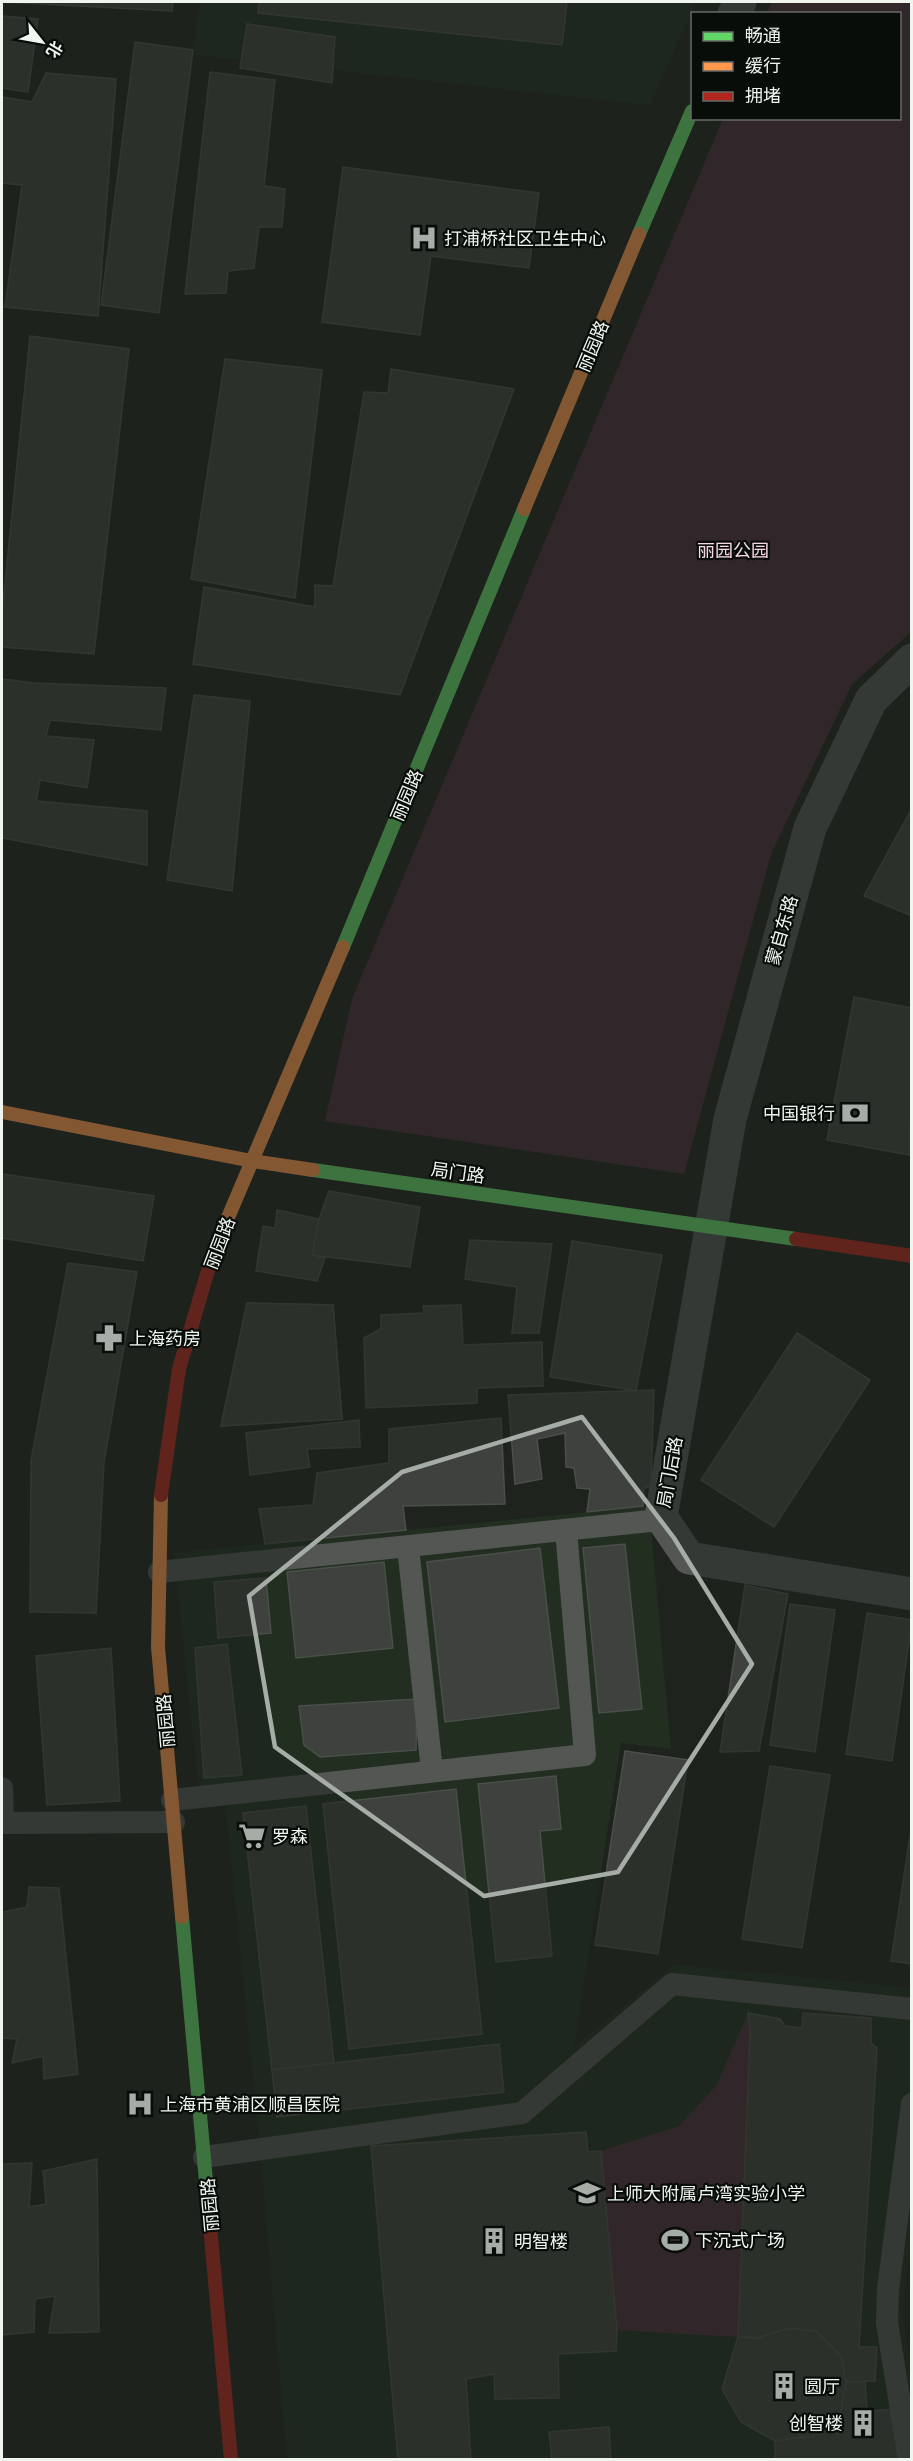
<svg xmlns="http://www.w3.org/2000/svg" width="913" height="2461" viewBox="0 0 913 2461" font-family="Manrope,'Noto Sans SC',sans-serif">
  <style>
    .built { fill: #212e20 }
    .green { fill: #4b2c3a }
    .building { fill: #3e413d; stroke: #4a4f49; stroke-width: 1.5; fill-rule: evenodd }
    .lines { fill: none; stroke-linecap: round; stroke-linejoin: round }
    .lane { stroke: #535653; stroke-width: 22 }
    .street { stroke: #535653; stroke-width: 33 }
    .fast { stroke: #63d668; stroke-width: 14 }
    .slow { stroke: #ff974d; stroke-width: 14 }
    .jam { stroke: #b3261e; stroke-width: 14 }
    .marked { fill: none; stroke: #a6aca6; stroke-width: 4.5; stroke-linejoin: round }
    .labels { text-anchor: middle; dominant-baseline: central; stroke-width: 4.5; stroke-linejoin: round; paint-order: stroke }
    .poi-label { font-size: 18px; fill: #f0f6ef; stroke: #090d09; text-anchor: start }
    .street-label { font-size: 18px; fill: #f0f6ef; stroke: #090d09 }
    .park-label { font-size: 18px; fill: #f6d7e5; stroke: #090d09 }
  </style>
  <rect width="100%" height="100%" fill="#1e231d"/>
  <g class="built">
    <path d="M200 2H696L649 105 193 54Z"/>
    <path d="M649 1506 671 1749 621 1743 574 2047 674 1965 911 1988 912 2236 902 2311 911 2370V2459H287L259 2136 224 1788 199 1790 174 1553Z"/>
  </g>
  <g class="green">
    <path d="M772 2H911V632L852 684 771 854 684 1174 325 1121 352 999 723 119 900 118V14L767 13Z"/>
    <path d="M748 2013 750 2034 738 2337 617 2330 601 2151 679 2126 717 2085Z"/>
  </g>
  <g class="building">
    <path d="M2 2H173L172 11Z"/>
    <path d="M259 2H567L562 45 258 13Z"/>
    <path d="M2 16 38 19 28 92 2 88Z"/>
    <path d="M247 24 335 37 332 83 240 68Z"/>
    <path d="M135 42 193 50 159 313 101 305Z"/>
    <path d="M210 72 275 80 264 186 285 189 282 227H259L254 268 228 271 226 293 185 294Z"/>
    <path d="M46 73 116 79 98 316 5 307 22 185 2 183V97L32 102Z"/>
    <path d="M343 167 539 193 529 268 431 256 420 335 322 322Z"/>
    <path d="M30 336 129 349 94 654 2 647V613Z"/>
    <path d="M225 359 322 370 295 598 191 579Z"/>
    <path d="M391 369 514 389 400 695 193 664 204 587 315 607V585L333 586 364 392 388 393Z"/>
    <path d="M2 679 34 683 166 688 161 730 50 720 46 736 94 740 87 788 40 780 36 801 147 811V865L2 838Z"/>
    <path d="M194 695 250 701 232 891 167 880Z"/>
    <path d="M912 808V916L864 896Z"/>
    <path d="M854 997 912 1008 910 1155 827 1140Z"/>
    <path d="M2 1174 154 1196 143 1261 2 1238Z"/>
    <path d="M329 1191 420 1207 410 1267 312 1255 319 1219Z"/>
    <path d="M277 1210 319 1219 312 1255 325 1258 317 1281 256 1271 263 1226 275 1228Z"/>
    <path d="M470 1240 552 1244 539 1333H512L517 1287 465 1279Z"/>
    <path d="M572 1241 662 1255 636 1391 550 1377Z"/>
    <path d="M68 1263 137 1272 104 1462 96 1613 30 1612 31 1460Z"/>
    <path d="M247 1303 333 1305 342 1419 221 1426ZM301 1336 300 1383H257L265 1337Z"/>
    <path d="M247 1303 333 1305 342 1419 221 1426Z"/>
    <path d="M461 1305 463 1345 542 1342 543 1386 477 1388V1403L366 1408 364 1338 381 1329V1315L424 1313 423 1306Z"/>
    <path d="M797 1333 870 1380 774 1527 701 1480Z"/>
    <path d="M654 1390 651 1487 644 1488 643 1506 587 1512 590 1489 577 1488 574 1468 566 1467 565 1433 537 1439 542 1479 515 1484 508 1395Z"/>
    <path d="M501 1418 505 1504 403 1506 406 1530 265 1544 259 1509 313 1505 317 1473 389 1463V1429Z"/>
    <path d="M359 1420 360 1447 307 1449 310 1467 250 1475 246 1433Z"/>
    <path d="M625 1544 642 1709 599 1713 583 1548Z"/>
    <path d="M540 1548 559 1708 445 1722 427 1562Z"/>
    <path d="M384 1562 393 1648 296 1658 287 1572Z"/>
    <path d="M266 1578 271 1633 218 1638 214 1582Z"/>
    <path d="M745 1585 788 1594 759 1751 720 1752Z"/>
    <path d="M790 1604 835 1610 815 1752 770 1745Z"/>
    <path d="M867 1613 912 1620 892 1761 846 1754Z"/>
    <path d="M227 1644 242 1775 204 1778 195 1648Z"/>
    <path d="M111 1648 120 1801 47 1805 36 1656Z"/>
    <path d="M417 1699 416 1750 320 1757 304 1745 299 1706Z"/>
    <path d="M625 1751 688 1760 658 1954 595 1945Z"/>
    <path d="M770 1766 830 1775 802 1948 742 1939Z"/>
    <path d="M556 1776 561 1829 540 1831 552 1956 496 1962 478 1784Z"/>
    <path d="M456 1789 482 2034 349 2049 323 1804Z"/>
    <path d="M306 1806 334 2063 272 2070 243 1813Z"/>
    <path d="M912 1823V1964L891 1961Z"/>
    <path d="M29 1887 59 1888 78 2074 44 2079 43 2056 12 2063 17 2039 2 2038V1912L27 1907Z"/>
    <path d="M748 2013 780 2019 785 2026 802 2028 803 2013 871 2018V2043L877 2048 859 2347H877L875 2381 846 2382 841 2356 817 2332 791 2328 757 2338 738 2337 750 2034Z"/>
    <path d="M499 2044 504 2092 277 2117 272 2070Z"/>
    <path d="M586 2132 588 2152 601 2151 617 2330 616 2351 558 2354 559 2398 495 2399 494 2374 466 2379 471 2460H398L371 2146Z"/>
    <path d="M97 2159 99 2332 49 2333 55 2296 35 2299 34 2332 2 2335V2164L32 2163 29 2207 46 2204 43 2171Z"/>
    <path d="M791 2328 817 2332 841 2356 846 2382 841 2411 814 2436 775 2441 741 2422 722 2389 738 2337 757 2338Z"/>
    <path d="M846 2382H865L867 2411 896 2409 900 2460H775V2441L814 2436 841 2411Z"/>
    <path d="M609 2427 611 2460H552L549 2432Z"/>
  </g>
  <g class="lines">
    <g class="lane">
      <path d="M408 1547 432 1771"/>
      <path d="M159 1572 650 1521 661 1517"/>
      <path d="M2 1788 3 1823"/>
      <path d="M172 1800 585 1755 566 1530"/>
      <path d="M2 1823 174 1822"/>
      <path d="M204 2157 522 2113 672 1984 912 2009"/>
      <path d="M909 2460 887 2323 888 2289 912 2104"/>
    </g>
    <g class="street">
      <path d="M734 14 740 2"/>
      <path d="M912 660 871 700 810 828 730 1119 661 1517 689 1558 912 1594"/>
    </g>
    <g class="fast">
      <path d="M639 234 692 111"/>
      <path d="M343 947 524 509"/>
      <path d="M313 1170 796 1239"/>
      <path d="M182 1917 208 2203"/>
    </g>
    <g class="slow">
      <path d="M524 509 639 234"/>
      <path d="M2 1112 252 1161 313 1170"/>
      <path d="M221 1234 343 947"/>
      <path d="M161 1495 158 1647 182 1917"/>
    </g>
    <g class="jam">
      <path d="M796 1239 912 1256"/>
      <path d="M161 1495 179 1369 214 1250 221 1234"/>
      <path d="M208 2203 231 2460"/>
    </g>
  </g>
  <path d="M0 0H913V2461H0ZM582 1417 674 1538 752 1664 618 1872 484 1896 275 1747 249 1596 402 1472Z" fill="#1e231d" fill-opacity=".55" fill-rule="evenodd"/>
  <path class="marked" d="M582 1417 674 1538 752 1664 618 1872 484 1896 275 1747 249 1596 402 1472Z"/>
  <defs>
    <symbol id="hospital-bare" viewBox="-9 -9 18 18"><path d="M-5-5h3v3.5h4V-5h3V5h-3V1.5h-4V5h-3Z" fill="#a6aca6" stroke="#090d09" stroke-width="2.5" paint-order="stroke"/></symbol>
    <symbol id="bank-bare" viewBox="-9 -9 18 18"><path d="M-6-4H6V4H-6ZM0-2.3a2.3 2.3 0 1 0 0 4.6a2.3 2.3 0 1 0 0-4.6Z" fill="#a6aca6" stroke="#090d09" stroke-width="2.5" paint-order="stroke"/></symbol>
    <symbol id="pharmacy-bare" viewBox="-9 -9 18 18"><path d="M-2-6h4v4h4v4h-4v4h-4v-4h-4v-4h4Z" fill="#a6aca6" stroke="#090d09" stroke-width="2.5" paint-order="stroke"/></symbol>
    <symbol id="supermarket-bare" viewBox="-9 -9 18 18"><path d="M-6-5.5h2.5l.6 2H6L4.5 2H-2.5L-4.4-4H-6ZM-1.5 3.2a1.3 1.3 0 1 0 .1 0ZM3 3.2a1.3 1.3 0 1 0 .1 0Z" fill="#a6aca6" stroke="#090d09" stroke-width="2.5" paint-order="stroke"/></symbol>
    <symbol id="school-bare" viewBox="-9 -9 18 18"><path d="M0-5L7-2L0 1L-7-2ZM-4 1L0 2.5L4 1V4Q0 6-4 4Z" fill="#a6aca6" stroke="#090d09" stroke-width="2.5" paint-order="stroke"/></symbol>
    <symbol id="stadium-bare" viewBox="-9 -9 18 18"><path d="M0-5a6.5 5 0 1 0 0 10a6.5 5 0 1 0 0-10ZM-3.5-1.8h7v3.6h-7Z" fill="#a6aca6" stroke="#090d09" stroke-width="2.5" paint-order="stroke"/></symbol>
    <symbol id="building-bare" viewBox="-9 -9 18 18"><path d="M-4-6H4V6H1V3H-1V6H-4ZM-2.5-4.3h1.7v1.8h-1.7ZM.8-4.3h1.7v1.8H.8ZM-2.5-1h1.7V.8h-1.7ZM.8-1h1.7V.8H.8Z" fill="#a6aca6" stroke="#090d09" stroke-width="2.5" paint-order="stroke"/></symbol>
  </defs>
  <g fill-rule="evenodd">
    <use href="#hospital-bare" x="405" y="219" width="38" height="38"/>
    <use href="#bank-bare" x="836" y="1094" width="38" height="38"/>
    <use href="#pharmacy-bare" x="90" y="1319" width="38" height="38"/>
    <use href="#supermarket-bare" x="233" y="1817" width="38" height="38"/>
    <use href="#hospital-bare" x="121" y="2085" width="38" height="38"/>
    <use href="#school-bare" x="568" y="2174" width="38" height="38"/>
    <use href="#stadium-bare" x="656" y="2221" width="38" height="38"/>
    <use href="#building-bare" x="475" y="2222" width="38" height="38"/>
    <use href="#building-bare" x="765" y="2367" width="38" height="38"/>
    <use href="#building-bare" x="844" y="2404" width="38" height="38"/>
  </g>
  <g class="labels">
    <g class="poi-label">
      <text x="444" y="238">打浦桥社区卫生中心</text>
      <text x="835" y="1113" text-anchor="end">中国银行</text>
      <text x="129" y="1338">上海药房</text>
      <text x="272" y="1836">罗森</text>
      <text x="160" y="2104">上海市黄浦区顺昌医院</text>
      <text x="607" y="2193">上师大附属卢湾实验小学</text>
      <text x="695" y="2240">下沉式广场</text>
      <text x="514" y="2241">明智楼</text>
      <text x="804" y="2386">圆厅</text>
      <text x="843" y="2423" text-anchor="end">创智楼</text>
    </g>
    <g class="street-label">
      <text transform="translate(592 346) rotate(-67)">丽园路</text>
      <text transform="translate(406 795) rotate(-67)">丽园路</text>
      <text transform="translate(781 930) rotate(-74)">蒙自东路</text>
      <text transform="translate(458 1172) rotate(8)">局门路</text>
      <text transform="translate(219 1243) rotate(-69)">丽园路</text>
      <text transform="translate(669 1472) rotate(-80)">局门后路</text>
      <text transform="translate(165 1721) rotate(-95)">丽园路</text>
      <text transform="translate(209 2205) rotate(-95)">丽园路</text>
    </g>
    <g class="park-label">
      <text x="733" y="550">丽园公园</text>
    </g>
  </g>
  <rect width="913" height="2461" fill="none" stroke="#f0f6ef" stroke-width="6"/>
  <rect x="691" y="12" width="210" height="108" fill="#090d09" stroke="#656a65" stroke-width="1.5"/>
  <rect x="703" y="32" width="30" height="9" fill="#63d668" stroke="#656a65" stroke-width="1.5"/>
  <text x="745" y="42" font-size="18" fill="#f0f6ef">畅通</text>
  <rect x="703" y="62" width="30" height="9" fill="#ff974d" stroke="#656a65" stroke-width="1.5"/>
  <text x="745" y="72" font-size="18" fill="#f0f6ef">缓行</text>
  <rect x="703" y="92" width="30" height="9" fill="#b3261e" stroke="#656a65" stroke-width="1.5"/>
  <text x="745" y="102" font-size="18" fill="#f0f6ef">拥堵</text>
  <g transform="translate(42 42) rotate(121)" stroke="#090d09" stroke-width="4.5" paint-order="stroke">
  <path d="M0-4.5L10 22L0 15L-10 22Z" fill="#f0f6ef"/>
  <text y="-9" font-size="16" font-weight="bold" text-anchor="middle" fill="#f0f6ef">北</text>
  </g>
</svg>
